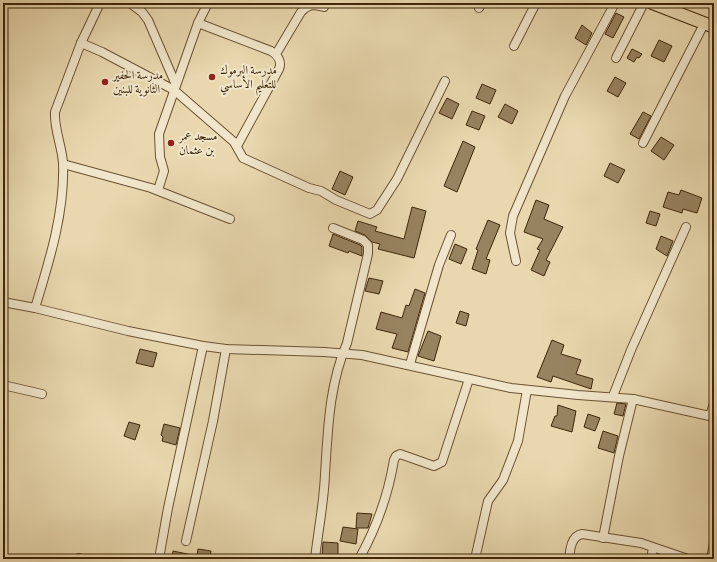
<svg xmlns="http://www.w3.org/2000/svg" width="717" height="562" viewBox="0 0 717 562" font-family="Alegreya,Amiri,serif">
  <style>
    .building { fill: #97835f; stroke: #3f2609 }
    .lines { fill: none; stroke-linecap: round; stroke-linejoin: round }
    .minor-casing { stroke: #6a5232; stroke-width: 10 }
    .primary-casing { stroke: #3f2609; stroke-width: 14 }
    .minor { stroke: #f1e6cb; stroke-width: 8 }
    .primary { stroke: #e9d8af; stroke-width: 12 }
    .poi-dot { fill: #8f2418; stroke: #f1e6cb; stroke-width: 1.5 }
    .labels { text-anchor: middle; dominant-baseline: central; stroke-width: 4; stroke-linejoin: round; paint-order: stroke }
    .poi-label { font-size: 12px; fill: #3f2609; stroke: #f1e6cb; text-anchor: start }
  </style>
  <rect width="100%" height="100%" fill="#e9d8af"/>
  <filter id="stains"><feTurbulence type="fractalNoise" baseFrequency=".005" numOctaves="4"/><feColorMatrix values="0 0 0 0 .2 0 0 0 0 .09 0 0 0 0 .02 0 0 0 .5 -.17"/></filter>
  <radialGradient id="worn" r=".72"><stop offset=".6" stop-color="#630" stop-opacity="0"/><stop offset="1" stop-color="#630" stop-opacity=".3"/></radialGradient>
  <g class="building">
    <path d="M616 13 624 17 613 38 605 34Z"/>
    <path d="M582 25 592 33 586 45 575 38Z"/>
    <path d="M659 40 672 46 664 62 651 56Z"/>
    <path d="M632 49 642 54 639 58 637 57 634 62 627 58Z"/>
    <path d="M615 77 626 83 618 97 607 91Z"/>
    <path d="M482 84 496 90 490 104 476 98Z"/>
    <path d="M447 98 459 104 452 119 439 113Z"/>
    <path d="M505 104 518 111 512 124 498 117Z"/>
    <path d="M472 111 485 116 479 130 466 125Z"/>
    <path d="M643 112 651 116 639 139 630 134Z"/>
    <path d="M661 137 674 145 664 160 651 151Z"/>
    <path d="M463 141 475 147 457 192 444 186Z"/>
    <path d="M610 163 625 170 618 183 604 176Z"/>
    <path d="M340 171 353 177 345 195 332 189Z"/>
    <path d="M681 190 702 198 697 213 683 209 682 213 663 207 668 192 679 195Z"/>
    <path d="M536 200 549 205 544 219 563 227 546 260 550 262 544 276 531 270 540 250 537 249 543 239 524 232Z"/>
    <path d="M412 207 426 211 414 258 378 249 380 244 372 242 365 235 355 231 358 221 377 227 375 231 404 239Z"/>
    <path d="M650 211 660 214 656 226 646 223Z"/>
    <path d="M488 220 500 225 486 259 490 260 486 274 472 269 478 250 476 249Z"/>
    <path d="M333 234 360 245 362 247V256L349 251 348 253 329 246Z"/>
    <path d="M661 236 673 241 667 256 656 249Z"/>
    <path d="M455 244 467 249 461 264 449 259Z"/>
    <path d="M369 278 383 281 379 294 365 291Z"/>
    <path d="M415 289 425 293 408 352 392 348 397 334 376 329 381 312 402 318 406 305 409 306Z"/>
    <path d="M460 311 469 314 466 326 456 323Z"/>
    <path d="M428 331 441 336 434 361 418 356Z"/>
    <path d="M552 340 564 345 561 354 581 360 576 374 593 379 591 389 553 376 551 382 537 377Z"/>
    <path d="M140 349 157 353 153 367 136 363Z"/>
    <path d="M617 403 626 404 623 416 614 414Z"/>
    <path d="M558 405 576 411 572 432 551 426 555 416H557Z"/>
    <path d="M588 414 600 418 595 431 584 427Z"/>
    <path d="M129 422 140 425 135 440 124 436Z"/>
    <path d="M164 424 180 428 176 445 162 441 163 437 161 435Z"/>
    <path d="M603 431 618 436 614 453 598 448Z"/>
    <path d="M357 513 372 514 368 528H356Z"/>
    <path d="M343 527 358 529 356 544 340 541Z"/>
    <path d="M323 542 338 543V558L322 557Z"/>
    <path d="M198 549 211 551 210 559H172L173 551 197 556Z"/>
  </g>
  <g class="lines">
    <defs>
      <g id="minor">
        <path d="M130 3 142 12 148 20 176 85"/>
        <path d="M479 8 482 3"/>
        <path d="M198 23 271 51C278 55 282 62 279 69L237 146"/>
        <path d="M81 43 102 52 174 90 234 142 243 158 309 188 321 191 336 200 370 214 377 210 397 179 445 81"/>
        <path d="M514 46 536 3"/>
        <path d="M276 54 301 12C309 4 314 4 324 7"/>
        <path d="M616 58 644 3"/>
        <path d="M643 143 704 24"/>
        <path d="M63 164 151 188 230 219"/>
        <path d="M158 190 164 171 160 157 159 134 198 23 208 3"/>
        <path d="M516 261 510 233 513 216 565 96 615 3"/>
        <path d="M3 302 35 308 128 331 203 346 226 349 324 352 362 355 511 388 578 395 633 399 714 417"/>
        <path d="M35 308C49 262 65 212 63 163 62 146 54 130 55 112L81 43 100 3"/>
        <path d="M410 364 439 265 451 235"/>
        <path d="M3 385 42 394"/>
        <path d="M613 396 631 350 686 227"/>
        <path d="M710 416 714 403"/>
        <path d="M603 538 619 456 633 399"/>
        <path d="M186 541 213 421 226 349"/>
        <path d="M79 559V558"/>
        <path d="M159 559 168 508 203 346"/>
        <path d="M315 559C318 531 324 503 325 474 328 429 329 385 347 343L368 254V245L363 240 333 228"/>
        <path d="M359 559C377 527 388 496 394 460L396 456 400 454 434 466 442 462 469 379"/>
        <path d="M475 559 488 501 503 480 518 441 527 390"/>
        <path d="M569 559C570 550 571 536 582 534L641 543 688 559"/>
        <path d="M651 559 653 548"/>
        <path d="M711 559 714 543"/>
      </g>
      <path id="primary" d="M652 3 714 27"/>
    </defs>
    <use href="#minor" class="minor-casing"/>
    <use href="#primary" class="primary-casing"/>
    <use href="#minor" class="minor"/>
    <use href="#primary" class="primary"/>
  </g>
  <g class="poi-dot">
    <circle cx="212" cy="77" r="4"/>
    <circle cx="105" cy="82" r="4"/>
    <circle cx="171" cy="143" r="4"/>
  </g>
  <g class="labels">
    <g class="poi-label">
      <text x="220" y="70">مدرسة اليرموك<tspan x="220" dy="14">للتعليم الأساسي</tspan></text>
      <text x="113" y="75">مدرسة الحفير<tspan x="113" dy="14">الثانوية للبنين</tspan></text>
      <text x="179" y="136">مسجد عمر<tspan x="179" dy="14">بن عثمان</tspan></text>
    </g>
  </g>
  <rect width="717" height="562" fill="none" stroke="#e9d8af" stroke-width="16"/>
  <rect x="4" y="4" width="709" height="554" fill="none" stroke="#3f2609" stroke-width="2"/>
  <rect x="8" y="8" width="701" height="546" fill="none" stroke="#3f2609"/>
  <rect width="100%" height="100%" filter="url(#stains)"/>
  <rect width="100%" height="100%" fill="url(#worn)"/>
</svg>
